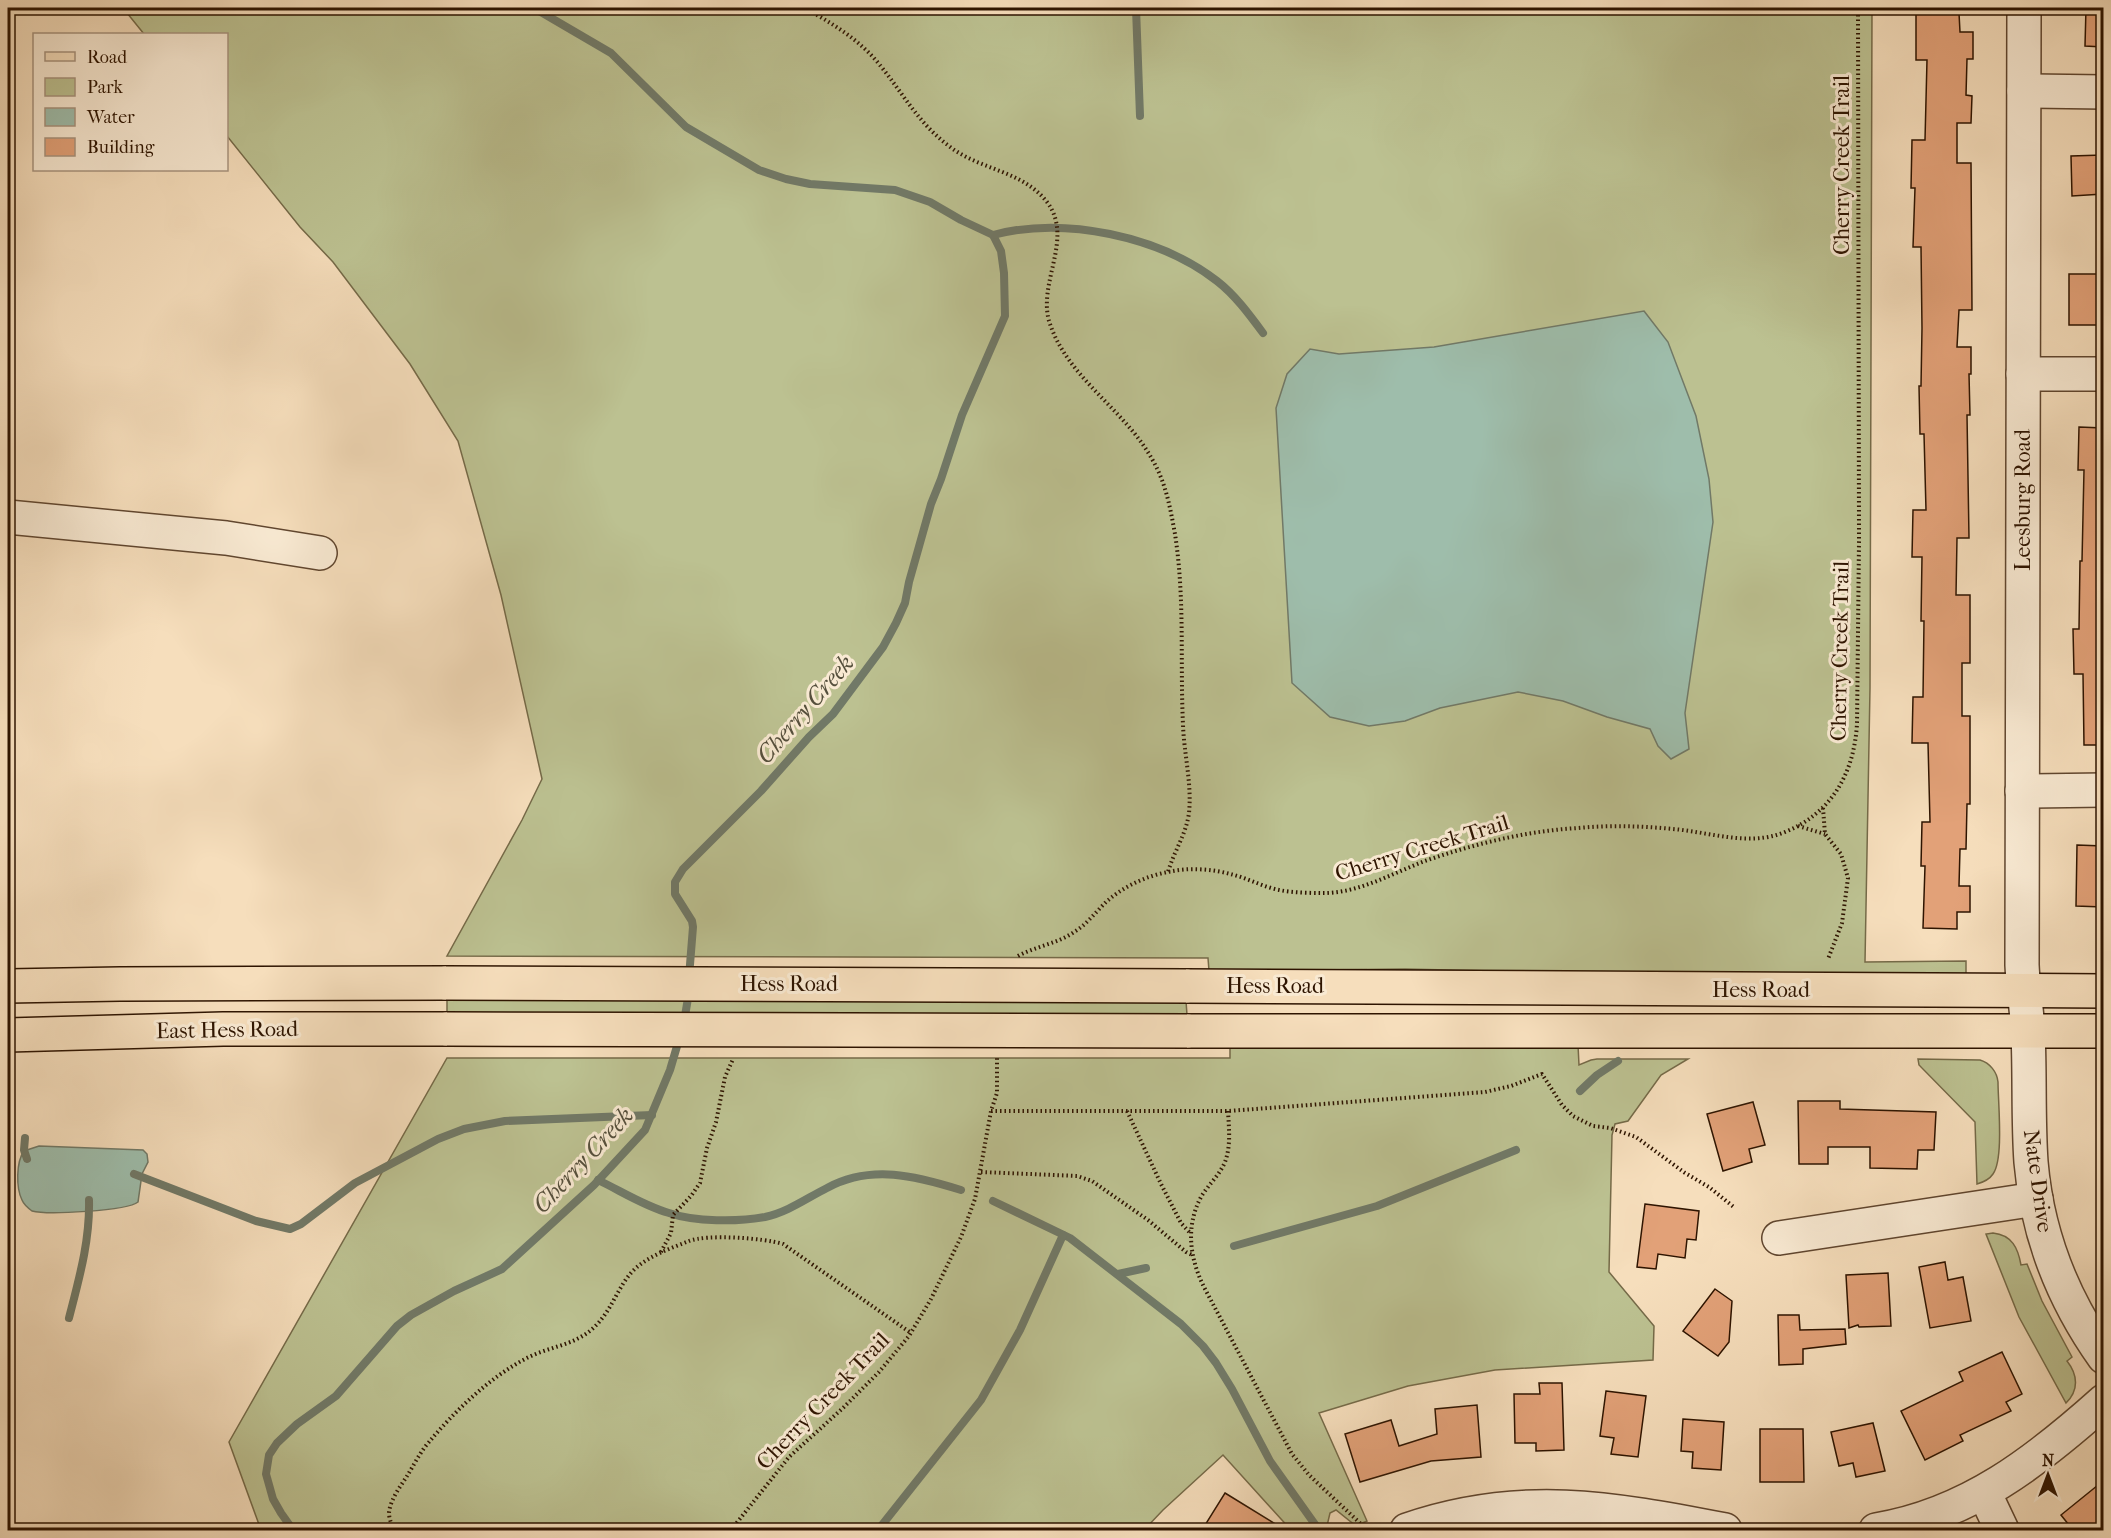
<svg xmlns="http://www.w3.org/2000/svg" width="2111" height="1538" viewBox="0 0 2111 1538" font-family="'IM FELL French Canon',serif">
  <style>
    .green { fill: #bcc191; stroke: #756a48; stroke-width: 1.5 }
    .water { fill: #9ebdab; stroke: #717967; stroke-width: 1.5 }
    .lines { fill: none; stroke-linecap: round; stroke-linejoin: round }
    .stream { stroke: #717967; stroke-width: 8 }
    .building { fill: #e2a178; stroke: #2e1400; stroke-width: 1.5 }
    .minor-casing { stroke: #60462f; stroke-width: 36 }
    .major-casing { stroke: #2e1400; stroke-width: 36 }
    .path { stroke: #2e1400; stroke-width: 4; stroke-dasharray: 1.5 3; stroke-linecap: butt }
    .minor { stroke: #f9ead3; stroke-width: 33 }
    .major { stroke: #f6debc; stroke-width: 33 }
    .major-bridge-casing { stroke: #2e1400; stroke-width: 36; stroke-linecap: butt }
    .major-bridge { stroke: #f6debc; stroke-width: 33 }
    .labels { text-anchor: middle; dominant-baseline: central; stroke-width: 6; stroke-linejoin: round; paint-order: stroke }
    .street-label { font-size: 22px; fill: #2e1400; stroke: #f9ead3 }
    .water-label { font-size: 24px; font-style: italic; fill: #554f3c; stroke: #f9ead3 }
  </style>
  <rect width="100%" height="100%" fill="#f6debc"/>
  <filter id="stains"><feTurbulence type="fractalNoise" baseFrequency=".00333" numOctaves="4"/><feColorMatrix values="0 0 0 0 .2 0 0 0 0 .09 0 0 0 0 .02 0 0 0 .5 -.17"/></filter>
  <radialGradient id="worn" r=".72"><stop offset=".6" stop-color="#630" stop-opacity="0"/><stop offset="1" stop-color="#630" stop-opacity=".3"/></radialGradient>
  <g class="green">
    <path d="M123 8H1872L1870 688 1865 962 1966 961V976L1577 973 1405 969 1209 971 1208 958 447 956 522 820 542 779 501 595 458 441 410 364 333 262 300 227 227 136 226 34H144Z"/>
    <path d="M447 998 1186 1001 1187 1015 447 1014Z"/>
    <path d="M1578 1045 1579 1065 1591 1060 1597 1059H1688L1661 1075 1628 1121 1615 1124 1612 1135 1609 1272 1654 1326 1653 1360 1495 1370 1408 1386 1319 1413 1367 1521 1356 1526 1336 1510 1330 1513 1326 1530H1291L1223 1455 1163 1510 1144 1530H261L229 1442 447 1058H1230V1047Z"/>
    <path d="M1918 1059 1980 1060C1990 1063 1997 1072 1998 1082 1998 1102 2004 1159 1993 1174 1989 1180 1984 1182 1977 1184L1975 1122 1919 1065Z"/>
    <path d="M1993 1233C2012 1235 2018 1248 2021 1265L2027 1264 2042 1301 2072 1357 2067 1361C2078 1375 2079 1390 2066 1403L2019 1317 1986 1234Z"/>
  </g>
  <g class="water">
    <path d="M1644 311 1668 342 1696 416 1709 479 1713 522 1685 713 1689 749 1671 759 1658 746 1650 729 1607 717 1563 701 1518 692 1440 708 1405 721 1369 726 1330 717 1292 683 1276 408 1287 374 1310 349 1339 354 1434 347Z"/>
    <path d="M39 1146 143 1150 147 1154 148 1162 142 1174 138 1202C127 1211 47 1215 32 1211 28 1208 24 1205 22 1200 16 1188 16 1162 24 1151Z"/>
  </g>
  <g class="lines">
    <g class="stream">
      <path d="M534 8 611 53 686 127 759 170 786 179 810 184 895 190 930 202 961 220 993 235 1001 251 1004 273 1005 316 962 415 941 479 931 504 909 582 905 603 896 623 883 647 833 714 809 737 761 791 683 869 675 882V894L692 921 693 927 689 977"/>
      <path d="M1136 8 1140 116"/>
      <path d="M993 235C1064 216 1159 236 1217 281 1235 295 1249 314 1263 333"/>
      <path d="M684 1022 689 992"/>
      <path d="M1580 1091 1597 1075 1618 1061"/>
      <path d="M25 1138 24 1150 27 1159"/>
      <path d="M134 1174 256 1221 290 1229 301 1224 355 1183 438 1139 464 1129 505 1121 652 1115"/>
      <path d="M598 1180C621 1191 644 1206 669 1213 695 1222 738 1222 765 1217 788 1212 807 1198 827 1188 871 1164 916 1176 961 1190"/>
      <path d="M993 1201 1070 1238 1181 1324 1203 1346 1216 1363 1232 1389 1270 1461 1319 1530"/>
      <path d="M1234 1246 1377 1206 1516 1150"/>
      <path d="M1118 1274 1146 1268"/>
      <path d="M69 1318C79 1279 90 1241 89 1200"/>
      <path d="M293 1530 281 1513 273 1499 266 1474 269 1455 277 1443 297 1424 336 1396 397 1326 411 1315 454 1291 502 1269 594 1185 645 1130 670 1070 680 1036"/>
      <path d="M878 1530 981 1400 1020 1330 1063 1235"/>
    </g>
  </g>
  <g class="building">
    <path d="M2086 8H2103V47L2085 46Z"/>
    <path d="M1916 13H1959L1960 32H1973V59H1967L1966 95 1972 96 1971 123H1957V163H1971L1972 310H1959L1957 347H1971V374H1969L1970 415H1967L1969 538H1957L1956 595H1970V663H1962V716H1970V804H1967L1966 849H1960L1959 886H1970V912H1957V929L1923 928 1925 866H1921L1922 822H1930L1928 743H1912L1913 697H1923L1924 621H1921L1922 557H1912L1913 510H1926L1924 434H1920L1919 386H1921L1922 328 1921 247H1913L1915 188H1911L1912 140H1925L1927 60H1916Z"/>
    <path d="M2103 155V194L2072 196 2071 156Z"/>
    <path d="M2069 274H2103V318H2097V325H2069Z"/>
    <path d="M2079 427 2103 428V745H2084L2083 674H2074L2073 629H2079L2080 561H2082L2084 470H2078Z"/>
    <path d="M2077 845 2103 846V907L2076 906Z"/>
    <path d="M1798 1101H1840V1109L1936 1112 1934 1150H1918L1917 1169 1870 1168V1147H1828V1164H1799Z"/>
    <path d="M1753 1102 1765 1145 1749 1149 1752 1162 1723 1171 1707 1114Z"/>
    <path d="M1645 1204 1699 1211 1696 1240 1687 1239 1685 1258 1658 1254 1656 1269 1637 1267Z"/>
    <path d="M1945 1262 1948 1280 1963 1277 1971 1321 1930 1328 1919 1267Z"/>
    <path d="M1888 1273 1891 1326 1859 1327 1858 1325 1849 1328 1846 1275Z"/>
    <path d="M1715 1289 1732 1301 1729 1342 1718 1356 1683 1331Z"/>
    <path d="M1778 1315H1799L1800 1330 1845 1329 1846 1344 1803 1349V1364L1779 1365Z"/>
    <path d="M2002 1352 2022 1394 2006 1402 2011 1411 1960 1435 1963 1441 1925 1460 1901 1411 1963 1381 1959 1372Z"/>
    <path d="M1539 1383H1562L1564 1450 1536 1451V1443H1515L1514 1394H1540Z"/>
    <path d="M1606 1391 1646 1396 1638 1457 1611 1454 1614 1438 1600 1436Z"/>
    <path d="M1477 1405 1481 1457 1431 1461 1360 1482 1345 1434 1391 1420 1399 1446 1437 1434 1435 1409Z"/>
    <path d="M1683 1419 1724 1422 1721 1470 1692 1468 1693 1452 1681 1451Z"/>
    <path d="M1873 1423 1885 1471 1856 1477 1853 1463 1839 1466 1831 1432Z"/>
    <path d="M1760 1429H1803L1804 1482H1760Z"/>
    <path d="M2103 1481V1530H2073L2061 1515Z"/>
    <path d="M1225 1493 1285 1530H1202Z"/>
  </g>
  <g class="lines">
    <defs>
      <g id="minor">
        <path d="M2024 8 2022 965C2023 988 2027 1010 2028 1033 2030 1076 2028 1119 2031 1162 2037 1233 2062 1298 2104 1357"/>
        <path d="M2024 91 2104 92"/>
        <path d="M2023 374H2104"/>
        <path d="M8 517 226 538 320 553"/>
        <path d="M2022 791 2104 790"/>
        <path d="M1779 1238 2036 1199"/>
        <path d="M1984 1492 2002 1530"/>
        <path d="M1407 1530C1520 1491 1611 1508 1725 1530"/>
        <path d="M1876 1530C1968 1515 2037 1461 2104 1401"/>
      </g>
      <g id="major">
        <path d="M8 986 120 984 446 983"/>
        <path d="M1186 986 2104 991"/>
        <path d="M1187 1031H2104"/>
        <path d="M8 1035 223 1029H447"/>
      </g>
    </defs>
    <use href="#minor" class="minor-casing"/>
    <use href="#major" class="major-casing"/>
    <g class="path">
      <path d="M805 8C831 23 859 39 879 64 903 93 918 123 949 146 979 170 1022 170 1047 202 1075 239 1036 284 1050 324 1068 378 1125 410 1152 459 1166 483 1170 507 1175 534 1185 599 1180 660 1183 725 1184 754 1192 784 1189 813 1186 835 1174 851 1168 872"/>
      <path d="M1823 808 1825 834 1841 854 1848 878 1842 923 1828 959"/>
      <path d="M1798 826 1825 834"/>
      <path d="M1018 956C1036 946 1057 944 1074 932 1086 925 1095 913 1105 903 1122 887 1146 876 1168 872 1189 867 1214 869 1234 875 1249 879 1264 887 1279 890 1294 893 1311 893 1326 893 1361 892 1393 873 1425 861 1474 844 1526 831 1578 828 1610 825 1641 826 1673 829 1710 832 1749 847 1785 832 1832 813 1854 773 1857 724L1859 540 1858 8"/>
      <path d="M991 1111H1228L1485 1092 1511 1086 1542 1074 1562 1105 1573 1116 1593 1126 1610 1128 1636 1137 1685 1173 1709 1187 1735 1208"/>
      <path d="M1127 1111 1161 1184 1181 1223 1191 1234"/>
      <path d="M1228 1111C1229 1129 1231 1146 1225 1162 1219 1176 1208 1185 1201 1197 1185 1227 1190 1259 1204 1287L1292 1454 1309 1475 1362 1525"/>
      <path d="M981 1172 1077 1176 1092 1181 1148 1220 1186 1252 1192 1255"/>
      <path d="M661 1252 671 1233 673 1215 691 1196 700 1183 707 1148 716 1122 725 1077 733 1059"/>
      <path d="M394 1530C392 1525 389 1519 389 1513 390 1500 400 1487 407 1476 414 1465 420 1452 429 1442 455 1411 489 1378 525 1359 547 1347 572 1346 591 1330 609 1315 614 1296 627 1278 641 1258 667 1250 689 1241 707 1234 764 1238 783 1244L911 1333"/>
      <path d="M731 1530 789 1457 843 1408 879 1372 909 1336 931 1299 961 1237 975 1199 991 1111 997 1093V1058"/>
    </g>
    <use href="#minor" class="minor"/>
    <use href="#major" class="major"/>
    <defs>
      <g id="major-bridge">
        <path d="M446 983 1186 986"/>
        <path d="M447 1029 1187 1031"/>
      </g>
    </defs>
    <use href="#major-bridge" class="major-bridge-casing"/>
    <use href="#major-bridge" class="major-bridge"/>
  </g>
  <g class="labels">
    <g class="street-label">
      <text transform="translate(1842 165) rotate(-90)">Cherry Creek Trail</text>
      <text transform="translate(2023 500) rotate(-90)">Leesburg Road</text>
      <text transform="translate(1840 651) rotate(-89)">Cherry Creek Trail</text>
      <text transform="translate(1422 848) rotate(-17)">Cherry Creek Trail</text>
      <text x="789" y="984">Hess Road</text>
      <text x="1275" y="986">Hess Road</text>
      <text x="1761" y="990">Hess Road</text>
      <text transform="translate(227 1030) rotate(-1)">East Hess Road</text>
      <text transform="translate(2038 1181) rotate(82)">Nate Drive</text>
      <text transform="translate(823 1401) rotate(-46)">Cherry Creek Trail</text>
    </g>
    <g class="water-label">
      <text transform="translate(805 709) rotate(-49)">Cherry Creek</text>
      <text transform="translate(583 1160) rotate(-47)">Cherry Creek</text>
    </g>
  </g>
  <rect width="2111" height="1538" fill="none" stroke="#f6debc" stroke-width="30"/>
  <rect x="9" y="9" width="2093" height="1520" fill="none" stroke="#2e1400" stroke-width="3"/>
  <rect x="15" y="15" width="2081" height="1508" fill="none" stroke="#2e1400" stroke-width="1.5"/>
  <rect x="33" y="33" width="195" height="138" fill="#f9ead3" stroke="#a8947f" stroke-width="1.5"/>
  <rect x="45" y="52" width="30" height="9" fill="#f6debc" stroke="#a8947f" stroke-width="1.5"/>
  <text x="87" y="63" font-size="18" fill="#2e1400">Road</text>
  <rect x="45" y="78" width="30" height="18" fill="#bcc191" stroke="#a8947f" stroke-width="1.5"/>
  <text x="87" y="93" font-size="18" fill="#2e1400">Park</text>
  <rect x="45" y="108" width="30" height="18" fill="#9ebdab" stroke="#a8947f" stroke-width="1.5"/>
  <text x="87" y="123" font-size="18" fill="#2e1400">Water</text>
  <rect x="45" y="138" width="30" height="18" fill="#e2a178" stroke="#a8947f" stroke-width="1.5"/>
  <text x="87" y="153" font-size="18" fill="#2e1400">Building</text>
  <g transform="translate(2048 1475)" stroke="#f9ead3" stroke-width="4.5" paint-order="stroke">
  <path d="M0-4.5L10 22L0 15L-10 22Z" fill="#2e1400"/>
  <text y="-9" font-size="16" font-weight="bold" text-anchor="middle" fill="#2e1400">N</text>
  </g>
  <rect width="100%" height="100%" filter="url(#stains)"/>
  <rect width="100%" height="100%" fill="url(#worn)"/>
</svg>
